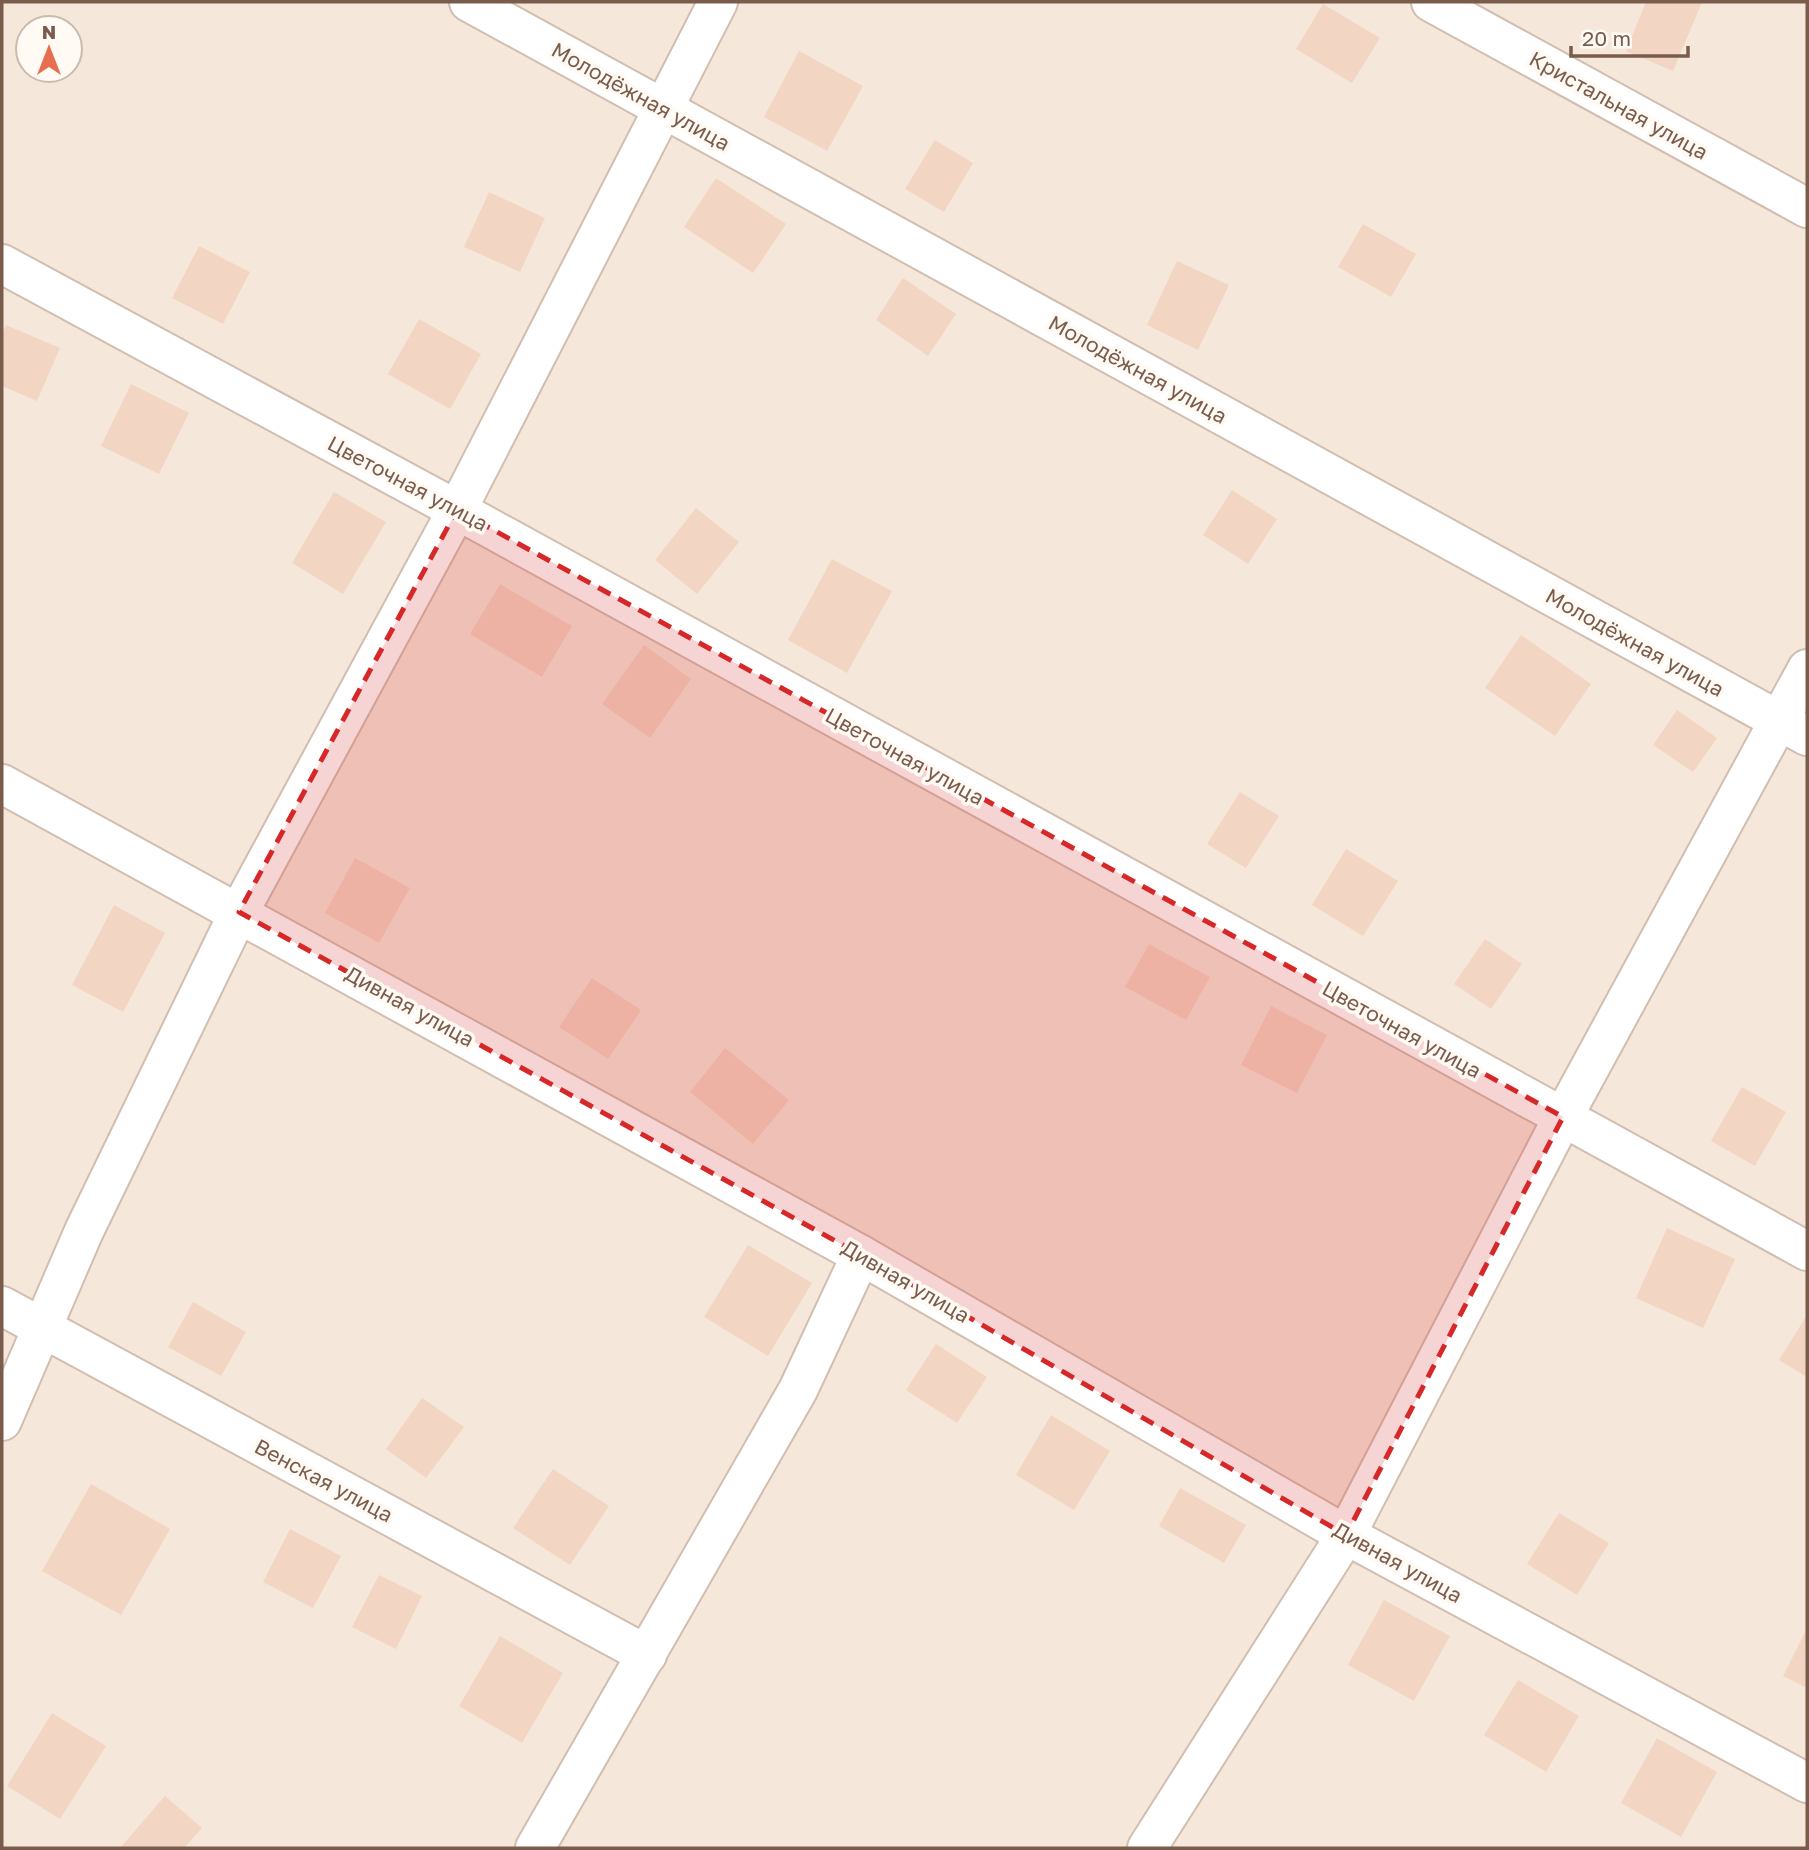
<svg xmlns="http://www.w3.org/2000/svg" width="1809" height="1850" viewBox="0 0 1809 1850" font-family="'Golos Text',sans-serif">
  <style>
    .residential { fill: #f5e8da; fill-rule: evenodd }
    .building { fill: #f3d5c3 }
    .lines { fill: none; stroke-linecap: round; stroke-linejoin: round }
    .minor-casing { stroke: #d1beb0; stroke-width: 42 }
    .minor { stroke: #fff; stroke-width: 38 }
    .marked { fill: #d62828; fill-opacity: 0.2; stroke: #d62828; stroke-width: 5; stroke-dasharray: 14 9; stroke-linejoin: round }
    .labels { text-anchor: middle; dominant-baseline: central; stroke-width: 7; stroke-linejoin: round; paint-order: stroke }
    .street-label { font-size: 21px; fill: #7a5c4d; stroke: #fffaf3 }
  </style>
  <rect width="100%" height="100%" fill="#fdf6ec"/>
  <path class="residential" d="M2 2H1807V1848H2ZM28 28H70V70H28Z"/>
  <g class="building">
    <path d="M1646 2H1702L1673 71 1626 51Z"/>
    <path d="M1323 4 1380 38 1352 83 1296 49Z"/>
    <path d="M799 51 863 86 827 151 764 117Z"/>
    <path d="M935 140 973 163 944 212 905 189Z"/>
    <path d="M716 178 786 224 753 273 684 227Z"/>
    <path d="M489 192 545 218 520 272 464 247Z"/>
    <path d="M1363 224 1416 254 1391 297 1338 267Z"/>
    <path d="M199 246 250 272 223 324 172 298Z"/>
    <path d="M1177 261 1229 285 1198 350 1147 325Z"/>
    <path d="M903 278 956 314 928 356 876 320Z"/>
    <path d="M419 319 481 354 450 409 388 374Z"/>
    <path d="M6 325 60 348 37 401 2 386V334Z"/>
    <path d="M131 384 189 413 159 474 101 446Z"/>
    <path d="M1232 490 1277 519 1248 564 1203 535Z"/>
    <path d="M334 492 386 522 343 594 292 563Z"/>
    <path d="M696 508 739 542 697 594 655 560Z"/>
    <path d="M832 559 892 591 847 673 788 640Z"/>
    <path d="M500 584 572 626 542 677 470 634Z"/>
    <path d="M1521 635 1591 684 1555 736 1485 688Z"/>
    <path d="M644 645 691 679 650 738 602 704Z"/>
    <path d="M1677 710 1717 738 1693 772 1653 745Z"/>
    <path d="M1240 792 1279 816 1246 868 1207 844Z"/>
    <path d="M1346 849 1398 881 1363 936 1312 905Z"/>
    <path d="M355 858 410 888 379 943 325 913Z"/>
    <path d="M114 905 165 933 123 1012 72 985Z"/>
    <path d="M1485 939 1522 964 1491 1009 1454 984Z"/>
    <path d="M1149 944 1210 977 1186 1020 1125 987Z"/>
    <path d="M592 978 641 1010 608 1059 559 1027Z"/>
    <path d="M1271 1006 1327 1035 1297 1093 1241 1065Z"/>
    <path d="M725 1048 789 1100 753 1144 690 1092Z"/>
    <path d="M1742 1087 1786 1112 1755 1166 1711 1141Z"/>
    <path d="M1667 1228 1735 1259 1703 1328 1636 1298Z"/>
    <path d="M748 1245 812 1283 768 1356 704 1317Z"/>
    <path d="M193 1302 246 1332 221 1376 168 1347Z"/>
    <path d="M1807 1315V1377L1779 1360Z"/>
    <path d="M936 1344 987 1377 957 1423 906 1390Z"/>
    <path d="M422 1398 464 1427 426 1478 386 1449Z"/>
    <path d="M1051 1415 1110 1451 1074 1510 1016 1475Z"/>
    <path d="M553 1469 609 1506 570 1565 513 1528Z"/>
    <path d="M91 1484 170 1529 121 1615 42 1571Z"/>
    <path d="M1180 1488 1246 1525 1224 1563 1159 1526Z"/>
    <path d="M1559 1513 1609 1543 1577 1595 1527 1564Z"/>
    <path d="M290 1529 341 1556 313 1608 263 1582Z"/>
    <path d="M379 1575 422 1596 396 1649 352 1627Z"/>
    <path d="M1384 1600 1450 1636 1414 1701 1348 1665Z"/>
    <path d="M1807 1628V1688L1783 1676Z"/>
    <path d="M500 1636 563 1673 522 1743 459 1706Z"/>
    <path d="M1518 1680 1579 1716 1546 1772 1484 1735Z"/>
    <path d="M52 1713 106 1746 60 1819 7 1786Z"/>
    <path d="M1657 1738 1717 1772 1681 1837 1621 1803Z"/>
    <path d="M165 1796 202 1828 184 1848H120Z"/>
  </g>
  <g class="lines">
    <defs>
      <g id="minor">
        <path d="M469 2 1807 736"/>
        <path d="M1431 2 1807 208"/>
        <path d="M2 264 457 510 1807 1251"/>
        <path d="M2 784 861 1255 1346 1535 1807 1783"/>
        <path d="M2 1306 647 1655"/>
        <path d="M2 1421 84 1231 239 912 457 510 718 2"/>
        <path d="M535 1848 798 1390 861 1255"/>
        <path d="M1147 1848 1346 1535 1563 1117 1807 669"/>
      </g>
    </defs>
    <use href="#minor" class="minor-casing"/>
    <use href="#minor" class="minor"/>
  </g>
  <path class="marked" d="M457 510 1563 1117 1346 1535 861 1255 239 912Z"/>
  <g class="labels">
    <g class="street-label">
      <text transform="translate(641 96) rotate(29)">Молодёжная улица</text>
      <text transform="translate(1619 105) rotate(29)">Кристальная улица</text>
      <text transform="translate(1138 369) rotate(29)">Молодёжная улица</text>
      <text transform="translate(408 483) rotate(28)">Цветочная улица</text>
      <text transform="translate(1635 642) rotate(29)">Молодёжная улица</text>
      <text transform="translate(905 756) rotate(29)">Цветочная улица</text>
      <text transform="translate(410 1006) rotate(29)">Дивная улица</text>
      <text transform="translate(1402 1029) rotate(29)">Цветочная улица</text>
      <text transform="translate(906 1281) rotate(30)">Дивная улица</text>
      <text transform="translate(324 1480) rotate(28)">Венская улица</text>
      <text transform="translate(1398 1562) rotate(29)">Дивная улица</text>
    </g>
  </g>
  <rect width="1809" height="1850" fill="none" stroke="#7a5c4d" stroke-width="7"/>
  <g transform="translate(49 49)"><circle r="33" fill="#fffaf3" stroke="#cabbb1" stroke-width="2"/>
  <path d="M0-5L12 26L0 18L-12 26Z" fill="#e76f51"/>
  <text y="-10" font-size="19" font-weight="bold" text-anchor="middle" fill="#7a5c4d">N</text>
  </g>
  <path d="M1571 46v10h117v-10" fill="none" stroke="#7a5c4d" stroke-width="3.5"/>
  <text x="1582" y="46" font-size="21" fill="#7a5c4d" stroke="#fffaf3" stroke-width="5" paint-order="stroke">20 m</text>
</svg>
